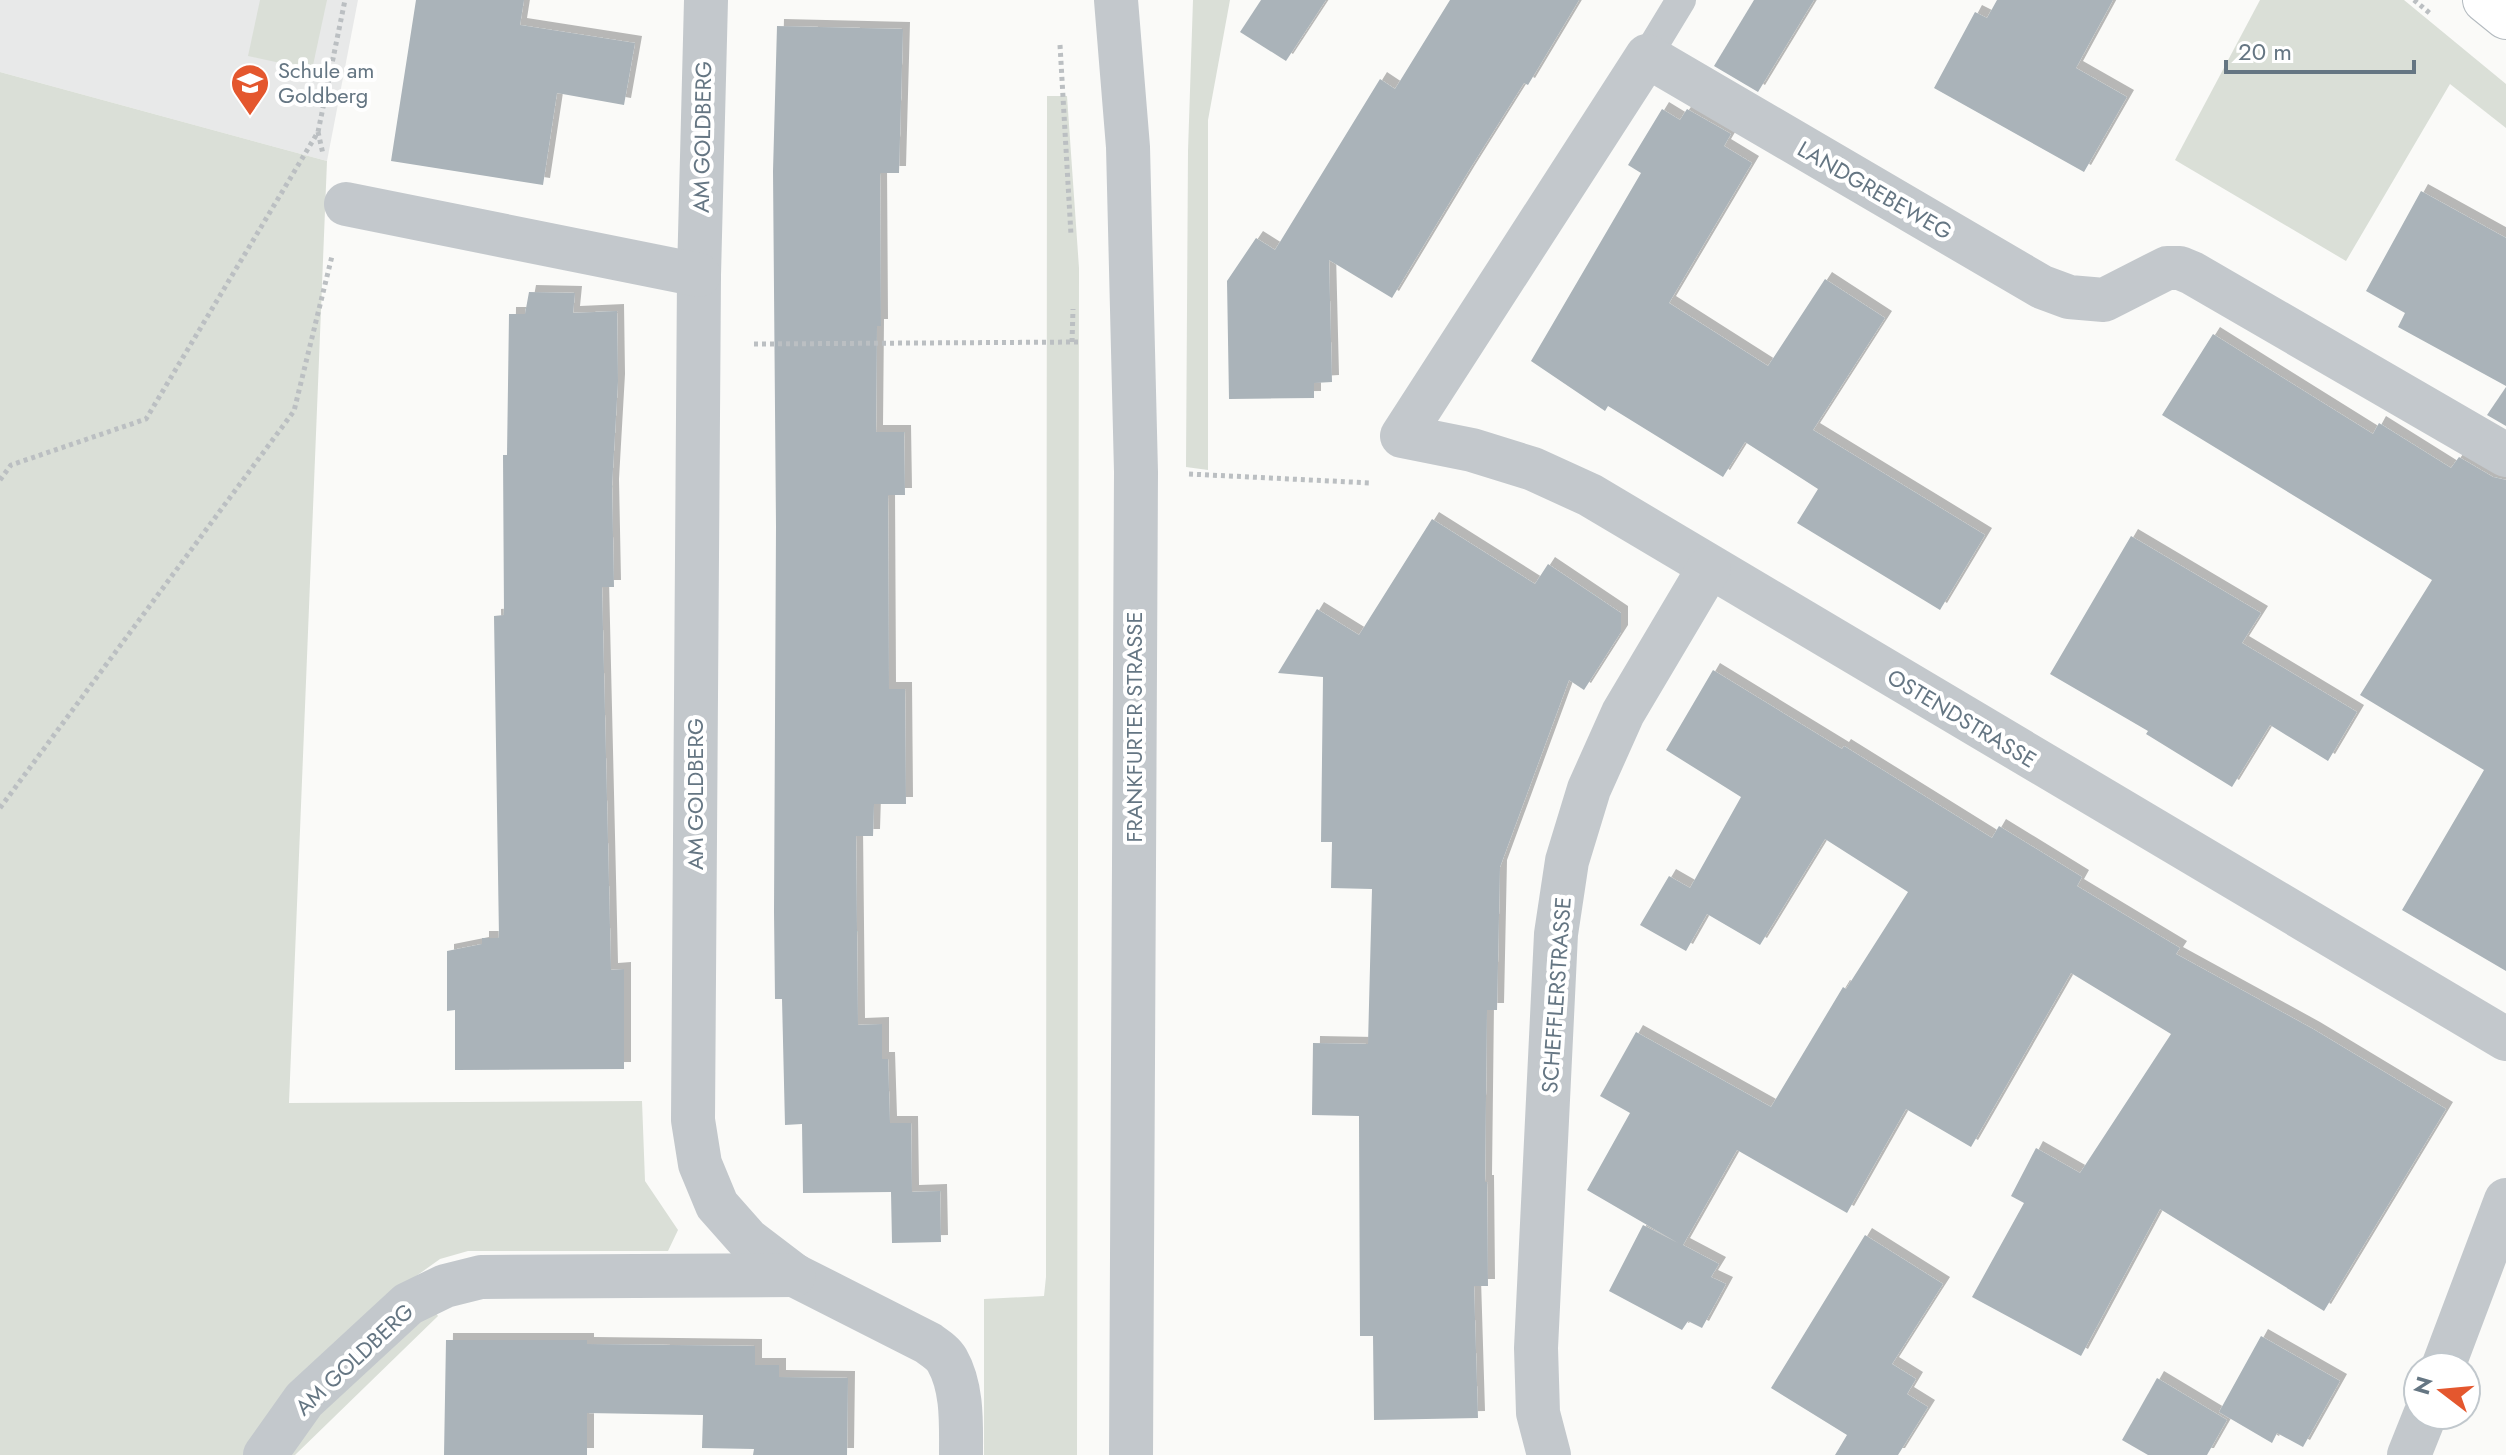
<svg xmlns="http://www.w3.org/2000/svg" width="2506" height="1455" viewBox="0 0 2506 1455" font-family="Jost,sans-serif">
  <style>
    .built { fill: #e8e9e9 }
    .green { fill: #dadfd7 }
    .building { fill: #aab3b9; filter: url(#shadow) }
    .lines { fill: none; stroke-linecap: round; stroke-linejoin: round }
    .secondary-casing { stroke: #b3babf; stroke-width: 46 }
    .path { stroke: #bbbfc2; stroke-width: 5; stroke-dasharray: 4 4; stroke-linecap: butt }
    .service { stroke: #c3c8cc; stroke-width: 30 }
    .minor { stroke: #c3c8cc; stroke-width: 44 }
    .tertiary { stroke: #c3c8cc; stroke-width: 44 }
    .secondary { stroke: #fff; stroke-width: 44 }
    .labels { text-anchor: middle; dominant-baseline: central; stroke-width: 8; stroke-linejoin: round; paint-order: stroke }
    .poi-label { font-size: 22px; fill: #657683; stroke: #fff; text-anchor: start }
    .street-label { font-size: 22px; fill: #657683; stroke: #fff }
  </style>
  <defs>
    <filter id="shadow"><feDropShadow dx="7" dy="-7" stdDeviation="0" flood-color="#0004"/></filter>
  </defs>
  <rect width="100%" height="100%" fill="#fafaf8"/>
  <path class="built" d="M0 0H358L327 161 0 72Z"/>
  <g class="green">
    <path d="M260 0H327L312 70 248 56Z"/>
    <path d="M1193 0H1230L1208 120V470L1186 467 1188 151Z"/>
    <path d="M2260 0H2404L2506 84V128L2450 84 2346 261 2175 160Z"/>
    <path d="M0 72 327 161 289 1103 642 1101 645 1181 678 1230 668 1251H468L440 1259 412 1279 438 1316 295 1455H0Z"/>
    <path d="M1047 96H1067L1079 268 1077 1455H984V1299L1044 1296 1046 1277Z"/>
  </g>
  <g class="building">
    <path d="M416 0H524L520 25 635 43 624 105 557 93 543 185 391 161Z"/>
    <path d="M1261 0H1326L1286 61 1240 32Z"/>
    <path d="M1450 0H1579L1528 85 1524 83 1468 172 1392 298 1329 260 1332 382 1314 383V398L1229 399 1227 281 1256 238 1275 250 1380 79 1395 89Z"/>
    <path d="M1754 0H1814L1758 92 1714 66Z"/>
    <path d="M1997 0H2113L2076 68 2127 97 2084 172 1934 88 1975 12 1987 18Z"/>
    <path d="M777 26 903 29 899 173H880L881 326H877L876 432H904L905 495H888L889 689H905L906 804H874L873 836H856L858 1025 882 1024V1059H888L890 1123H911L912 1192 940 1191 941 1242 892 1243 891 1192 803 1193 802 1124 785 1125 782 999H775L774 912 776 526 773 171Z"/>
    <path d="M1662 109 1680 120 1687 109 1731 134 1724 146 1752 163 1669 303 1768 366 1825 279 1885 318 1813 430 1985 535 1940 610 1797 523 1818 489 1745 442 1723 477 1608 406 1605 411 1531 361 1641 173 1628 165Z"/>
    <path d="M2421 191 2506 238V386L2398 327 2405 313 2366 291Z"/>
    <path d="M529 292 575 293 573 313 617 311 618 381 612 486 614 587H602L611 970 624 969V1069L455 1070V1010L447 1011V951L482 944V938H499L494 616 504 615 503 455H507L509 314H525Z"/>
    <path d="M2213 334 2373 434 2379 423 2451 468 2459 457 2493 477 2506 480V971L2402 910 2484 770 2360 695 2432 580 2162 415Z"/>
    <path d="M2506 387V426L2487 415Z"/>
    <path d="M1432 519 1535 584 1548 564 1621 613V632L1584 690 1569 680 1500 867 1497 1010H1487L1485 1182H1487L1488 1286H1474L1478 1418 1374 1420 1373 1336H1360L1359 1116 1312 1115 1313 1043 1368 1044 1372 889 1331 888 1332 842H1321L1323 677 1278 673 1317 609 1359 635Z"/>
    <path d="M2131 536 2261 613 2242 643 2357 712 2328 761 2270 725 2232 787 2146 734 2148 731 2050 674Z"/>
    <path d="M1713 670 1842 749 1844 746 1992 838 1999 826 2082 877 2077 886 2180 948 2176 954 2313 1029 2446 1109 2324 1311 2160 1209 2081 1356 1972 1297 2024 1203 2011 1196 2036 1148 2080 1173 2171 1034 2071 973 1971 1147 1906 1109 1847 1213 1737 1150 1683 1245 1719 1264 1711 1277 1726 1284 1702 1328 1688 1321 1682 1330 1609 1291 1643 1225 1678 1243 1587 1190 1630 1113 1600 1096 1636 1032 1771 1107 1843 987 1846 989 1908 892 1825 839 1760 945 1707 914 1686 951 1640 925 1669 876 1690 888 1741 797 1666 750Z"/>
    <path d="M1865 1235 1943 1284 1892 1364 1916 1379 1907 1394 1928 1407 1898 1455H1835L1847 1435 1771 1388Z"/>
    <path d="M2261 1336 2340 1381 2303 1447 2277 1433 2272 1443 2219 1412Z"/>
    <path d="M446 1340H587V1344L755 1346V1365H779V1377L848 1378 847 1455H753L754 1449 702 1448 703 1415 587 1413V1455H444Z"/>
    <path d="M2157 1378 2227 1420 2207 1455H2148L2122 1440Z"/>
  </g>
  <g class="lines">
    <defs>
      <path id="secondary" d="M2485 0 2506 17"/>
    </defs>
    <use href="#secondary" class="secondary-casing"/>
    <g class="path">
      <path d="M2414 0 2432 15"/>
      <path d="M1060 45 1071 235"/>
      <path d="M318 132 323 154"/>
      <path d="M1072 342 1073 309"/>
      <path d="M754 344 1080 342"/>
      <path d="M1189 474 1371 483"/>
      <path d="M0 480 11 465 146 419 318 132 345 0"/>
      <path d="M0 808 294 411 332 256"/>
    </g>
    <path class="service" d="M1647 56 1681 0"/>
    <g class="minor">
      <path d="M706 0 699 275 693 1120 700 1164 717 1205 748 1240 794 1275 928 1343C935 1348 943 1353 947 1360 963 1388 961 1424 961 1455"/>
      <path d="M346 204 699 275"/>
      <path d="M2506 455 2192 273 2180 268H2167L2104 300 2069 297 2042 287 1647 56 1402 436 1472 450 1533 469 1590 495 2506 1039"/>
      <path d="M2443 1367 2506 1200"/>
      <path d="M265 1455 304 1400 408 1304 445 1286 481 1277 794 1275"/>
      <path d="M1549 1455 1538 1413 1536 1348 1556 934 1567 861 1589 789 1623 713 1709 568"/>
      <path d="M2409 1455 2425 1415"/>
    </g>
    <path class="tertiary" d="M1116 0 1128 147 1136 472 1131 1455"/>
    <use href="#secondary" class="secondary"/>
  </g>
  <defs>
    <symbol id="school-pin" viewBox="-11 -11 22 30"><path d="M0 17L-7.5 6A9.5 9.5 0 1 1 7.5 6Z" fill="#e4572e" stroke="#fff"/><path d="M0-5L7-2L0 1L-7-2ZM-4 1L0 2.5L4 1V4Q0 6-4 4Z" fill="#fff"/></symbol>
  </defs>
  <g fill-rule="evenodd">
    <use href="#school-pin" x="228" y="61" width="44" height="60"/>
  </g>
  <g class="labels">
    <g class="poi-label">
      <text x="278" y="70">Schule am<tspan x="278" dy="25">Goldberg</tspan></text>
    </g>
    <g class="street-label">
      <text transform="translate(702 137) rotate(-89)">AM GOLDBERG</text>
      <text transform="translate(1875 190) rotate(30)">LANDGREBEWEG</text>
      <text transform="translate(1962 718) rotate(31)">OSTENDSTRASSE</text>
      <text transform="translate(1134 727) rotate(-90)">FRANKFURTER STRASSE</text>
      <text transform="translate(695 794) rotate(-90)">AM GOLDBERG</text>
      <text transform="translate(1556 995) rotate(-86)">SCHEFFLERSTRASSE</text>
      <text transform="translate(354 1359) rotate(-43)">AM GOLDBERG</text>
    </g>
  </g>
  <g transform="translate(2442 1391) rotate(286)"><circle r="38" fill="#ffffff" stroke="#c1c8cd" stroke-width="2"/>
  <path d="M0-6L14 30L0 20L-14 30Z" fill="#e4572e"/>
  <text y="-12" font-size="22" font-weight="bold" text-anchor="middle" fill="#657683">N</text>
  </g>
  <path d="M2226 60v12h188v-12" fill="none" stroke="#657683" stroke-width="4"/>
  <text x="2238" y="60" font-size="24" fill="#657683" stroke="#ffffff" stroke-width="6" paint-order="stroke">20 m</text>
</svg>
